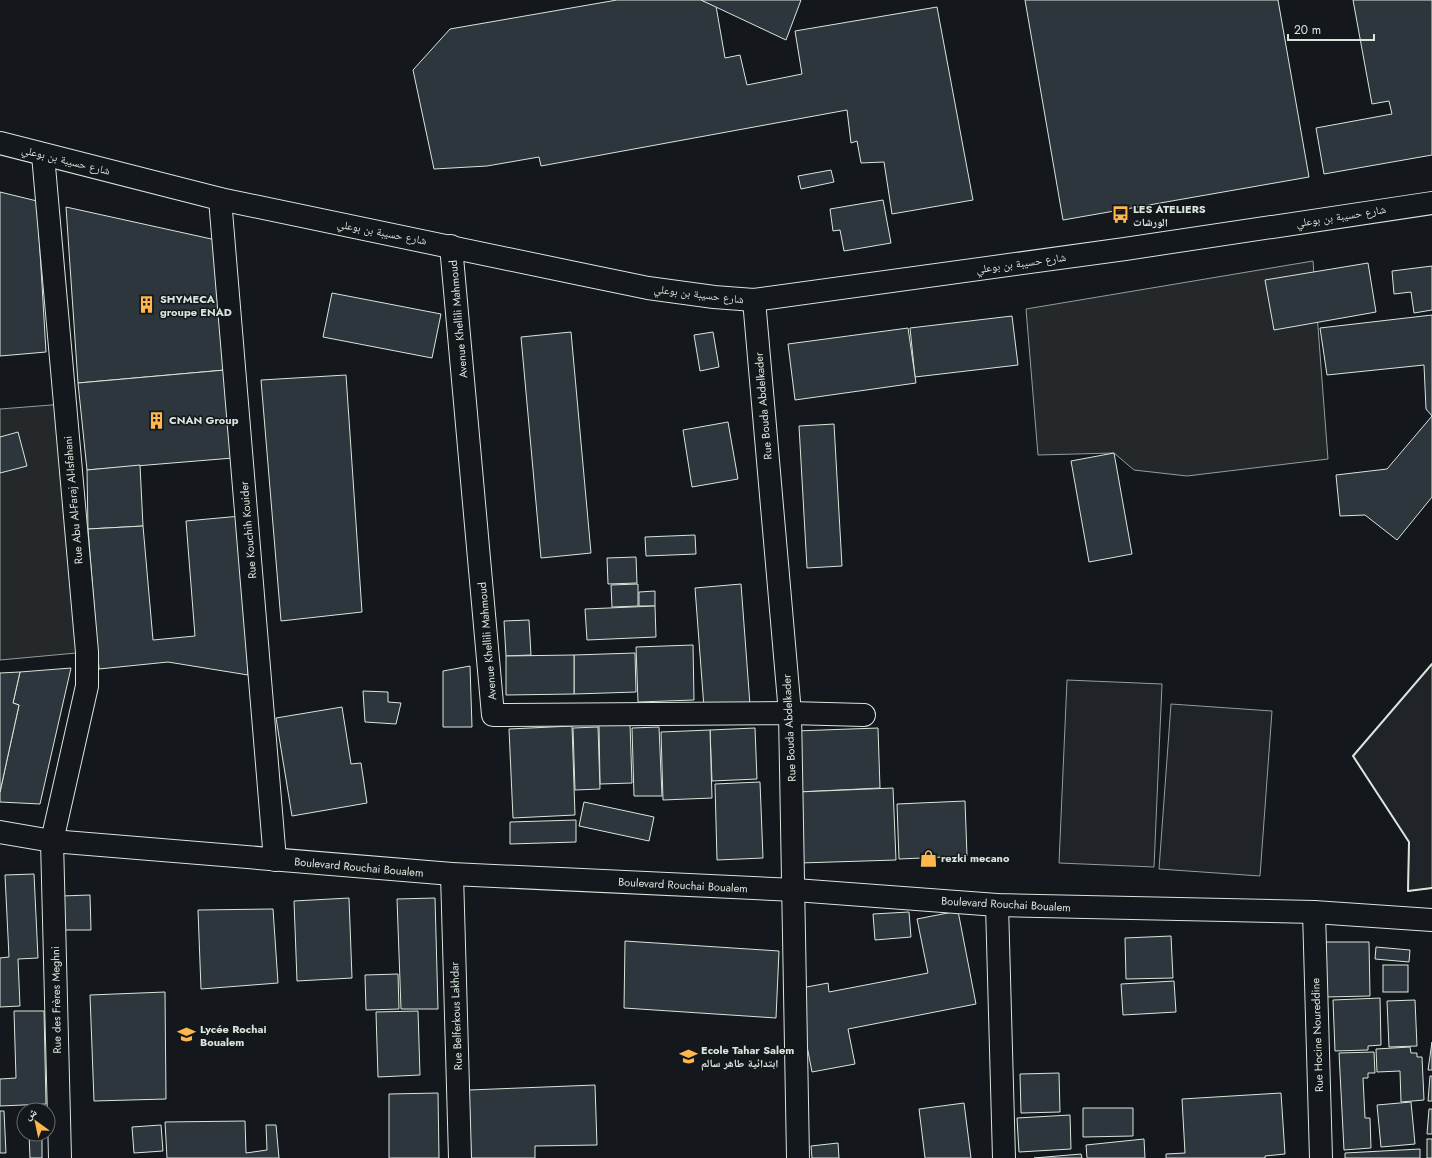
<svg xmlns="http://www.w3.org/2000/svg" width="1432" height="1158" viewBox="0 0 1432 1158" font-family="Jost,'Noto Naskh Arabic',sans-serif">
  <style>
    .green { fill: #202428; stroke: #939e99 }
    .parking { fill: #24282b; stroke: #939e99 }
    .building { fill: #2c363c; stroke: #d8e6dc }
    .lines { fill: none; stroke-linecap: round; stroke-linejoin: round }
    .minor-casing { stroke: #d8e6dc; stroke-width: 24 }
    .primary-casing { stroke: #d8e6dc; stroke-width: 24 }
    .minor { stroke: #14181c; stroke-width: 22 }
    .primary { stroke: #14181c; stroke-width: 22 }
    .wall { stroke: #d8e6dc; stroke-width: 2 }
    .labels { text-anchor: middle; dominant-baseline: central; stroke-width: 3; stroke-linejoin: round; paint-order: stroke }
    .street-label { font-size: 11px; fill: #d8e6dc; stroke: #14181c }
    .poi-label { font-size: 11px; font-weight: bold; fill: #d8e6dc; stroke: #14181c; text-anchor: start }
  </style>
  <rect width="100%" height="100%" fill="#14181c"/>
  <g class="green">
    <path d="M1432 664V888L1408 891 1409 842 1353 756Z"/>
    <path d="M1067 680 1162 684 1154 867 1059 863Z"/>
    <path d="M1171 704 1272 711 1260 876 1159 869Z"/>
  </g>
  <g class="parking">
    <path d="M1313 261 1328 459 1187 476 1134 470 1114 453 1038 455 1026 309Z"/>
    <path d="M64 404 87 652 0 660V409Z"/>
  </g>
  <g class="building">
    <path d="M617 0H701L716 6 725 58 740 55 747 85 802 74 795 31 937 7 973 200 892 214 884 162 861 163 857 141 851 143 847 110 541 166 539 157 487 166 434 169 413 70 450 29Z"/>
    <path d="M701 0H801L786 40Z"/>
    <path d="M1025 0H1278L1309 177 1063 220Z"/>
    <path d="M1353 0H1432V155L1324 174 1316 128 1392 114 1389 101 1372 104Z"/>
    <path d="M831 170 834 182 801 189 798 176Z"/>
    <path d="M0 192 37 201 46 352 0 356Z"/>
    <path d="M883 200 891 243 844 251 840 230 833 231 830 209Z"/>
    <path d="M66 207 216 240 225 370 78 383Z"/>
    <path d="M1368 263 1376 312 1274 330 1265 280Z"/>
    <path d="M1432 266V310L1414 313 1411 292 1394 294 1392 271Z"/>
    <path d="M332 293 441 314 432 358 323 337Z"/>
    <path d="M1432 315V416L1426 409 1424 365 1327 375 1320 328Z"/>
    <path d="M1012 316 1018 365 915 377 910 328Z"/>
    <path d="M908 328 916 383 795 400 788 344Z"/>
    <path d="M571 332 591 553 541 558 521 337Z"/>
    <path d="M713 332 719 367 700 371 694 335Z"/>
    <path d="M225 370 233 458 87 470 78 383Z"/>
    <path d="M346 375 362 612 281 621 261 380Z"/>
    <path d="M1432 416V497L1397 540 1365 515 1340 516 1336 475 1387 469Z"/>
    <path d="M728 422 738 479 692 487 683 430Z"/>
    <path d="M834 424 842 566 807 568 799 426Z"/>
    <path d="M18 432 27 466 0 473V437Z"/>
    <path d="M1114 453 1132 554 1089 562 1071 461Z"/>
    <path d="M140 465 143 526 88 529 87 470Z"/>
    <path d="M241 516 248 675 168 662 99 669 88 529 143 526 153 640 195 636 186 521Z"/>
    <path d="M695 535 696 554 646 556 645 537Z"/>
    <path d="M636 557 637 583 608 584 607 558Z"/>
    <path d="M638 584V606L612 607 611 585Z"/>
    <path d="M741 584 750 705 704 708 695 588Z"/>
    <path d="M655 591V606H639V592Z"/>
    <path d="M655 606 656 637 587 640 585 609Z"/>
    <path d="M529 620 531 655 506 656 504 621Z"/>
    <path d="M693 645 694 700 638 702 636 647Z"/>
    <path d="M635 653 636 692 574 694V655Z"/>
    <path d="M574 655V694L506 695V656Z"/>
    <path d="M470 666 472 727H443V671Z"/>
    <path d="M71 668 40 804 0 802V792L19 705 13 703 20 672Z"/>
    <path d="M20 672 13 703 19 705 0 792V673Z"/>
    <path d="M363 691 388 692V702L401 703 396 724 365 722Z"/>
    <path d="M342 707 351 764 361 763 367 803 292 816 276 718Z"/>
    <path d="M630 724 632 783 600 784 599 725Z"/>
    <path d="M572 726 575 815 513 818 509 729Z"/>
    <path d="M598 727 600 789 575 790 573 728Z"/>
    <path d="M659 727 662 796H634L632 728Z"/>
    <path d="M755 728 757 779 712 781 710 730Z"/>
    <path d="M878 728 880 788 798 792 795 731Z"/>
    <path d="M710 730 712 798 663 800 661 732Z"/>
    <path d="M760 782 763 858 717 860 715 784Z"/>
    <path d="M893 788 896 860 800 863 798 792Z"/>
    <path d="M965 801 967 856 899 859 897 804Z"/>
    <path d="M584 802 654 817 649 841 579 826Z"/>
    <path d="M576 820V842L510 844V822Z"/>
    <path d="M34 874 38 958 18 959 20 1006 0 1007V958L9 957 5 875Z"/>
    <path d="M90 895 91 930H62L61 896Z"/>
    <path d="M349 898 352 978 297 981 294 901Z"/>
    <path d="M435 898 438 1009H401L397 899Z"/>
    <path d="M273 909 278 983 201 989 198 910Z"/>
    <path d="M958 911 976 1004 848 1029 855 1064 812 1072 796 989 828 983 829 992 928 973 917 919Z"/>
    <path d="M909 912 911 937 875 940 873 914Z"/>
    <path d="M1171 936 1173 978 1126 979 1125 938Z"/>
    <path d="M625 941 779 951 776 1018 624 1008Z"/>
    <path d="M1325 942H1369L1370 996 1326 997Z"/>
    <path d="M1376 947 1410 950 1409 962 1375 959Z"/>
    <rect x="1383" y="965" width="25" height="27"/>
    <path d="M398 974 399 1009 366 1010 365 975Z"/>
    <path d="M1174 981 1176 1012 1123 1015 1121 984Z"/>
    <path d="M165 992 166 1099 94 1101 90 995Z"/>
    <path d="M1380 998 1381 1045 1368 1046V1050L1335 1051 1333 1000Z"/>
    <path d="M1415 1000 1417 1046 1389 1047 1387 1001Z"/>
    <path d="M14 1011H44L46 1104 0 1106V1079L16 1078Z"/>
    <path d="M418 1011 420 1075 378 1077 376 1012Z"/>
    <path d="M1432 1042V1070H1428Z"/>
    <path d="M1410 1047 1411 1053H1417V1057H1422L1424 1100 1401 1102 1400 1071 1377 1072 1376 1049Z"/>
    <path d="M1374 1052 1375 1073H1368V1078H1363L1365 1118H1370L1371 1148 1344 1150 1339 1053Z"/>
    <path d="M1059 1073 1060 1112 1021 1113 1020 1074Z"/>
    <path d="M1430 1076H1432V1101H1428Z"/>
    <path d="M595 1085 597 1145 535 1146V1158H471L469 1090Z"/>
    <path d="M438 1093 439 1158H389V1094Z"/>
    <path d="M1281 1093 1285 1154 1265 1156V1158H1166V1154L1185 1153 1182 1099Z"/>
    <path d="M1411 1102 1415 1144 1381 1147 1377 1105Z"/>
    <path d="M964 1103 971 1158H925L919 1109Z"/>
    <path d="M1083 1108H1133V1136L1083 1137Z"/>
    <path d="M1429 1109H1432V1134H1427Z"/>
    <path d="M0 1111H4L6 1153H0Z"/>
    <path d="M1070 1115 1071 1149 1019 1152 1017 1118Z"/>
    <path d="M245 1121 246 1153 267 1150 266 1125H276L279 1158H167L165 1122Z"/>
    <path d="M161 1125 163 1151 134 1153 132 1127Z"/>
    <path d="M29 1134H42V1158H30Z"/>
    <path d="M1144 1139 1145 1158H1087L1086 1145Z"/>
    <rect x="1427" y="1139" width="5" height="19"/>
    <path d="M838 1143 839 1158H812L811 1146Z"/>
    <path d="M1420 1149V1158H1345V1153Z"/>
    <path d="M1081 1154 1082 1158H1034Z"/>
  </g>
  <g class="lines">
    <defs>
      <g id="minor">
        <path d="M43 155 87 652V686L52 841 60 1158"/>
        <path d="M220 199 275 860"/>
        <path d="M451 246 493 715 790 713 864 715"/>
        <path d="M754 300 790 713 798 1158"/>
        <path d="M0 832 52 841 452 874 795 890 997 905 1314 912 1432 920"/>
        <path d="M452 874 460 1158"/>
        <path d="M997 905 1004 1158"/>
        <path d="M1314 912 1321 1158"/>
      </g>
      <path id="primary" d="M0 143 220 199 580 274 648 288 714 297 754 300 1125 249 1432 203"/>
    </defs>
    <use href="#minor" class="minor-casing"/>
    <use href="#primary" class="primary-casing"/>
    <use href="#minor" class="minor"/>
    <use href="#primary" class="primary"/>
    <path class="wall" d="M1432 664 1353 756 1409 842 1408 891 1432 888"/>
  </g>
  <defs>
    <symbol id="bus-bare" viewBox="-9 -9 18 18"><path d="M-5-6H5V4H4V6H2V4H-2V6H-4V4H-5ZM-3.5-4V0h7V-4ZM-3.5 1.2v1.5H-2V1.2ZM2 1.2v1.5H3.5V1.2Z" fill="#ffb74d" stroke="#14181c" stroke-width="2.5" paint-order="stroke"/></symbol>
    <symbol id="building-bare" viewBox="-9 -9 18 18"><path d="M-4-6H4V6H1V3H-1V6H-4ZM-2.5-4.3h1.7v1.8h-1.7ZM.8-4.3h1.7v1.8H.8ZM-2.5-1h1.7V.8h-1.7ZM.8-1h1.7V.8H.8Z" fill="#ffb74d" stroke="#14181c" stroke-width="2.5" paint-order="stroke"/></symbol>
    <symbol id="shop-bare" viewBox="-9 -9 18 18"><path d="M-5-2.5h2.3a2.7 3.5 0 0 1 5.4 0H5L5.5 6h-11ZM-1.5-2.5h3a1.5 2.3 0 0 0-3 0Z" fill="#ffb74d" stroke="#14181c" stroke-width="2.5" paint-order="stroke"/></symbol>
    <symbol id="school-bare" viewBox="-9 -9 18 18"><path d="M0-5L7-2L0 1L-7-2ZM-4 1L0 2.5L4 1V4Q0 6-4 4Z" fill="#ffb74d" stroke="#14181c" stroke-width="2.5" paint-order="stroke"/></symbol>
  </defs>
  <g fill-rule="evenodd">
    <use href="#bus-bare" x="1108" y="202" width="25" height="25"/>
    <use href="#building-bare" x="134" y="292" width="25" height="25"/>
    <use href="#building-bare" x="144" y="408" width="25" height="25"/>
    <use href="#shop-bare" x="916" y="846" width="25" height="25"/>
    <use href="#school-bare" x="174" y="1022" width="25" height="25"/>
    <use href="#school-bare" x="676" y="1044" width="25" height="25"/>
  </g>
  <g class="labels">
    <g class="street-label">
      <text transform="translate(66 160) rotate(14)">شارع حسيبة بن بوعلي</text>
      <text transform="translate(1341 216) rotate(-9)">شارع حسيبة بن بوعلي</text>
      <text transform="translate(382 232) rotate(11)">شارع حسيبة بن بوعلي</text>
      <text transform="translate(1021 263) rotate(-8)">شارع حسيبة بن بوعلي</text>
      <text transform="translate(699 294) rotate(7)">شارع حسيبة بن بوعلي</text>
      <text transform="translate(458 319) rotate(-95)">Avenue Khellili Mahmoud</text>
      <text transform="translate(763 406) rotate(-95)">Rue Bouda Abdelkader</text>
      <text transform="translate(73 500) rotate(-95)">Rue Abu Al-Faraj Al-Isfahani</text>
      <text transform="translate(248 530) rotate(-95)">Rue Kouchih Kouider</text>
      <text transform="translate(487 641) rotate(-95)">Avenue Khellili Mahmoud</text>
      <text transform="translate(789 728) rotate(-93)">Rue Bouda Abdelkader</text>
      <text transform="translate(359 867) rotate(5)">Boulevard Rouchai Boualem</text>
      <text transform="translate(683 885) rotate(3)">Boulevard Rouchai Boualem</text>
      <text transform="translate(1006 904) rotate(3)">Boulevard Rouchai Boualem</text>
      <text transform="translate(56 1000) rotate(-91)">Rue des Frères Meghni</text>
      <text transform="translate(456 1016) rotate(-92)">Rue Belferkous Lakhdar</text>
      <text transform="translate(1317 1035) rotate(-92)">Rue Hocine Noureddine</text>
    </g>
    <g class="poi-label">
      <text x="1133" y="209">LES ATELIERS<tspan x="1133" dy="13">الورشات</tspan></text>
      <text x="160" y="299">SHYMECA<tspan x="160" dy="13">groupe ENAD</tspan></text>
      <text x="169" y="420">CNAN Group</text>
      <text x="941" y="858">rezki mecano</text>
      <text x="200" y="1029">Lycée Rochai<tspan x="200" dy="13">Boualem</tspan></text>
      <text x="701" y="1050">Ecole Tahar Salem<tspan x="701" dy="13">ابتدائية طاهر سالم</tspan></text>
    </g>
  </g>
  <g transform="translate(36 1122) rotate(327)"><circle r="19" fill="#14181c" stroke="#626a69"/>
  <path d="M0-3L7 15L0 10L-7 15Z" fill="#ffb74d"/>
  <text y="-6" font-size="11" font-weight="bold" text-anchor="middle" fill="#d8e6dc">ش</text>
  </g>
  <path d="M1288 34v6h86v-6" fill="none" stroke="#d8e6dc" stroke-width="2"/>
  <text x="1294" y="34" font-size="12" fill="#d8e6dc" stroke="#14181c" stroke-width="3" paint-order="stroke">20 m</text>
</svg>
